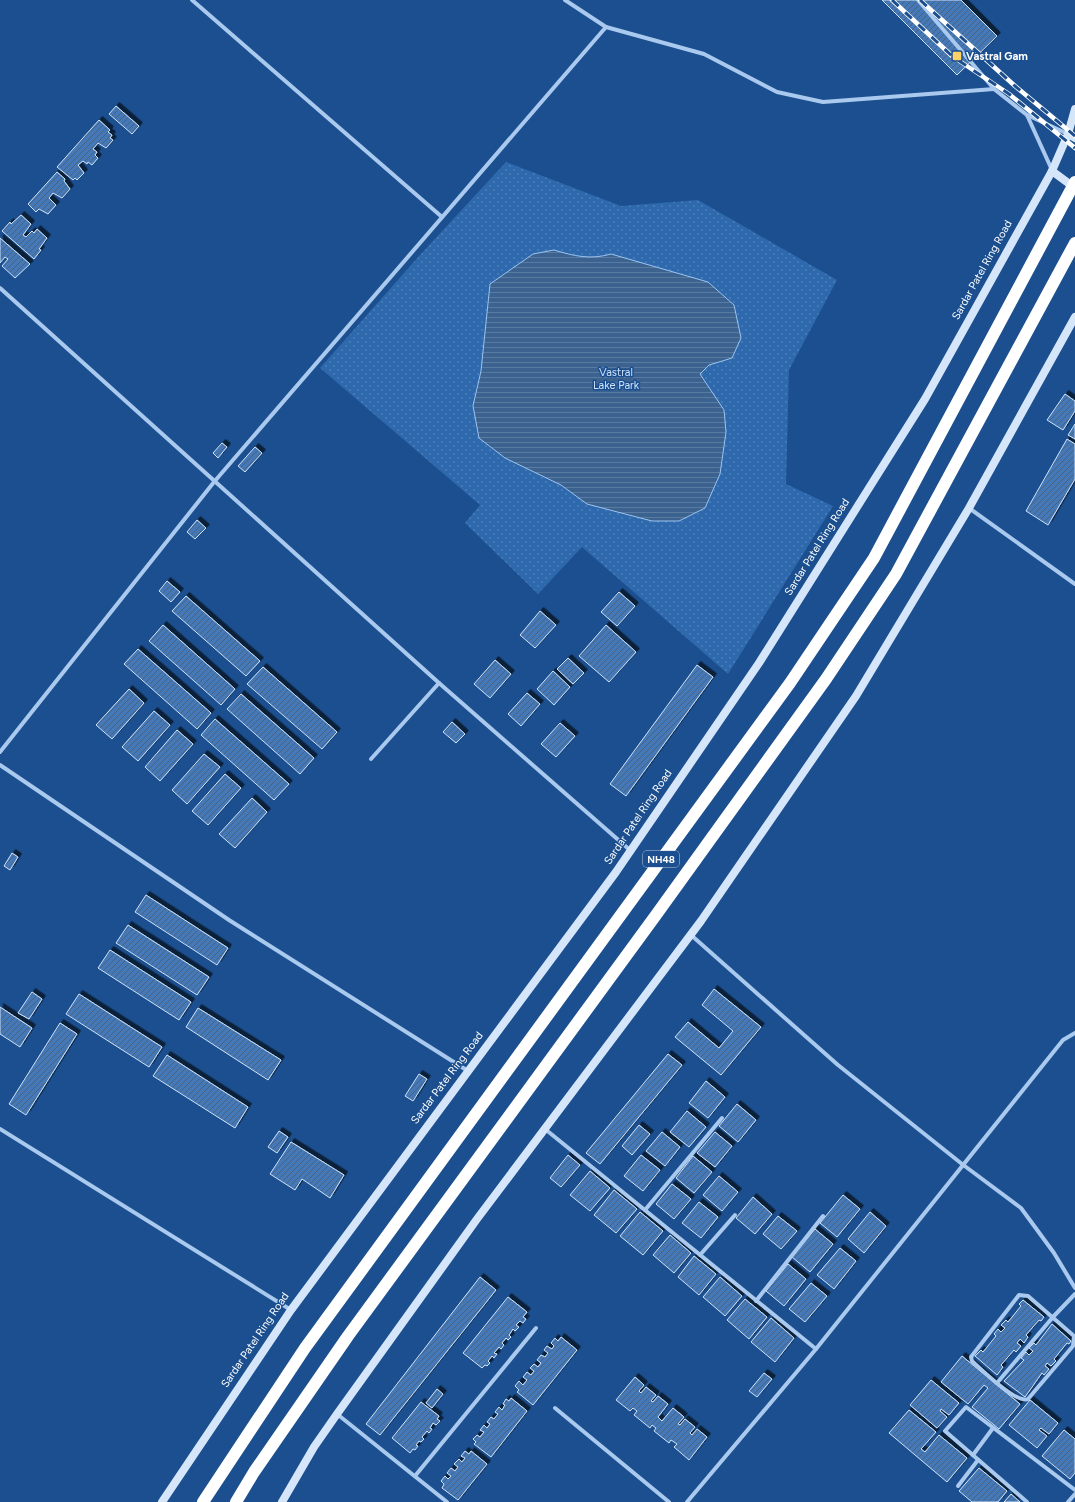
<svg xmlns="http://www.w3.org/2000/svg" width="1075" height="1502" viewBox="0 0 1075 1502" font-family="Figtree,sans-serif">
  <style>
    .park { fill: url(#park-dots) }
    .water { fill: url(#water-rules); stroke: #9cc4f0 }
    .building { fill: url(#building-hatch); stroke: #cfe3fa; filter: url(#shadow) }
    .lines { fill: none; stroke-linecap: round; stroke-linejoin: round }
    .street { stroke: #a9c9ee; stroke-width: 4 }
    .secondary { stroke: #d6e6fa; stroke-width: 8 }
    .highway { stroke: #fff; stroke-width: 12 }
    .rail-casing { stroke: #fff; stroke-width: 4.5 }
    .rail { stroke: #1b4f8f; stroke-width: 3; stroke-dasharray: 9; stroke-linecap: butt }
    .poi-dot { fill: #ffd166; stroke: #1b4f8f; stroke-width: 1.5 }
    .labels { text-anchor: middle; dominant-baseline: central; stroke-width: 3; stroke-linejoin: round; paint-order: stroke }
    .shield { fill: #1b4f8f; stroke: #bbcadd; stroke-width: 1 }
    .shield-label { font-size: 10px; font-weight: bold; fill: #fff }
    .poi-label { font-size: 11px; font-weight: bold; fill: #fff; stroke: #1b4f8f; text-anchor: start }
    .street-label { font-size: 11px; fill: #fff; stroke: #1b4f8f }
    .park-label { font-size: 11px; fill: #cfe3fa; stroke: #1b4f8f }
  </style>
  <defs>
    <pattern id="park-dots" width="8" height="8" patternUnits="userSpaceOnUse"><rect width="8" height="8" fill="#2e69ad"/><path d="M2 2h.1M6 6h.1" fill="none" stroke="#4d80b9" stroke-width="1.8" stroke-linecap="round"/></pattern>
    <pattern id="water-rules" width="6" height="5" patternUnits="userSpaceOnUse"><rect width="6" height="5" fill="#3c6290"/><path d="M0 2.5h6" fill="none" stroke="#597aa1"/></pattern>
    <pattern id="building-hatch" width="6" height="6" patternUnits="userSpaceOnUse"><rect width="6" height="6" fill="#4478b7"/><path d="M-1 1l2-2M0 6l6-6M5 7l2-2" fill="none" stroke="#486282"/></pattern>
    <filter id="shadow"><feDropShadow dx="3.5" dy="-3.5" stdDeviation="0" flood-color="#0009"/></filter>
  </defs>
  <rect width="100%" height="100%" fill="#1b4f8f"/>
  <path class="park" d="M506 162 621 206 698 200 837 280 789 370 786 484 833 506 728 674 582 547 538 594 465 523 480 505 320 368 420 255Z"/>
  <path class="water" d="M554 250C574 256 590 260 611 254L708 282 734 305 741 338 732 358 709 365 700 374 724 410 726 432 720 474 705 508 679 521H652L587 504 561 485 505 458 479 438 473 406 481 371 490 284 533 254Z"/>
  <g class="building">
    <path d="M882 0H961L997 36 957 75Z"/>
    <path d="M116 106 139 126 132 134 109 114Z"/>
    <path d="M99 120 110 130 108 132 112 135 110 138 113 140 106 148 98 143 93 149 97 152 95 155 98 158 92 165 88 162 87 164 83 161 78 165 84 173 77 180 75 178 73 180 57 167Z"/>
    <path d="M57 172 65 179 64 181 70 189 62 198 53 193 49 198 56 205 48 214 39 209 36 212 28 204Z"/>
    <path d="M21 215 31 224 23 235 26 237 32 231 34 233 37 229 47 238 39 249 41 250 34 259 2 231 10 222 11 224Z"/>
    <path d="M0 238 30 264 15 278 2 266 8 259 5 257 0 263Z"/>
    <path d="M1065 394 1075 401V411L1063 430 1047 420Z"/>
    <path d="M1075 424V439L1068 435Z"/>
    <path d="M1067 439 1075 444V479L1048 525 1026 511Z"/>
    <path d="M222 443 227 447 218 458 213 453Z"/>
    <path d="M255 447 262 453 245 472 238 466Z"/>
    <path d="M197 520 206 528 195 539 187 532Z"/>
    <path d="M167 581 180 592 171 602 159 591Z"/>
    <path d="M619 592 635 606 617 626 601 612Z"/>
    <path d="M186 596 260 661 246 676 172 611Z"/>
    <path d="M540 611 556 625 535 648 520 635Z"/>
    <path d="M163 625 235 689 221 705 149 641Z"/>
    <path d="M606 625 636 652 609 682 579 656Z"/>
    <path d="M138 649 211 713 197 729 124 664Z"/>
    <path d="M568 658 584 673 573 684 557 669Z"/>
    <path d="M495 660 511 674 490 698 474 684Z"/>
    <path d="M697 665 713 677 626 796 610 784Z"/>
    <path d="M263 667 337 732 322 749 247 684Z"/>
    <path d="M553 671 570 687 554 705 537 689Z"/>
    <path d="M129 689 144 703 112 739 96 725Z"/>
    <path d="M527 693 540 704 521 726 508 714Z"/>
    <path d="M241 694 314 758 300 774 227 709Z"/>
    <path d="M154 711 170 725 138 761 122 747Z"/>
    <path d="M215 719 289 784 274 800 201 735Z"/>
    <path d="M452 722 465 734 456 743 443 732Z"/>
    <path d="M560 723 575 736 556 757 541 744Z"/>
    <path d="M177 730 193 744 160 781 145 767Z"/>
    <path d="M204 754 220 767 187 804 172 790Z"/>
    <path d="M225 774 241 788 208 825 192 811Z"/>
    <path d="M252 798 267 812 235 848 219 834Z"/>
    <path d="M12 853 18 857 10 870 4 866Z"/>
    <path d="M146 895 228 948 217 965 135 912Z"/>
    <path d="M128 925 209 977 197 995 116 943Z"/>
    <path d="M110 950 191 1002 179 1020 98 968Z"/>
    <path d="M714 989 761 1027 721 1075 675 1037 688 1022 719 1048 733 1031 702 1005Z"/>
    <path d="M32 992 42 999 29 1019 18 1013Z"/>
    <path d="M79 994 162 1047 149 1067 66 1014Z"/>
    <path d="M0 1007 32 1028 20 1047 0 1034Z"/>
    <path d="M198 1008 281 1060 268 1080 186 1027Z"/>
    <path d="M60 1023 77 1034 26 1115 9 1104Z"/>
    <path d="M668 1054 682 1065 600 1164 586 1153Z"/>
    <path d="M167 1055 248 1107 235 1128 153 1076Z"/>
    <path d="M419 1074 427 1079 413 1101 405 1096Z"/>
    <path d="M706 1081 725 1097 708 1118 689 1103Z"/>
    <path d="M737 1104 756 1120 738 1142 719 1126Z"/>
    <path d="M687 1111 706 1127 689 1147 670 1132Z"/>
    <path d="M639 1125 650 1134 632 1155 622 1146Z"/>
    <path d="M279 1131 288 1137 277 1153 268 1147Z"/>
    <path d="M662 1132 680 1147 665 1166 646 1151Z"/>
    <path d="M715 1132 732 1146 715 1167 697 1153Z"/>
    <path d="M291 1142 344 1175 330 1198 302 1179 295 1190 270 1174Z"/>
    <path d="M568 1155 580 1165 561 1187 550 1178Z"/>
    <path d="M641 1155 660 1170 643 1191 624 1176Z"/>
    <path d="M693 1156 712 1172 694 1193 676 1178Z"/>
    <path d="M590 1171 610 1188 590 1211 570 1195Z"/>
    <path d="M719 1176 738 1192 722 1211 703 1195Z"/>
    <path d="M672 1184 691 1199 674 1219 656 1204Z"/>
    <path d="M614 1190 637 1209 616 1233 594 1215Z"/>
    <path d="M843 1195 860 1209 837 1237 820 1223Z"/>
    <path d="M753 1197 772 1214 755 1234 736 1218Z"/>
    <path d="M699 1202 718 1217 701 1238 682 1223Z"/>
    <path d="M640 1212 663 1231 643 1255 620 1236Z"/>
    <path d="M870 1212 886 1226 864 1253 848 1239Z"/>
    <path d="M778 1216 797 1231 781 1249 763 1234Z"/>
    <path d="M815 1229 833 1244 810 1272 792 1257Z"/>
    <path d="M670 1235 691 1253 674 1273 653 1255Z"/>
    <path d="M840 1248 856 1261 834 1289 817 1275Z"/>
    <path d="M694 1256 716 1274 699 1295 678 1277Z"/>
    <path d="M788 1264 806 1279 784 1306 766 1291Z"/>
    <path d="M480 1277 496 1290 380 1435 366 1424Z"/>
    <path d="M720 1277 742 1296 725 1316 703 1297Z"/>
    <path d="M811 1283 827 1296 805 1322 789 1309Z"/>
    <path d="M508 1297 527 1312 523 1317 526 1319 523 1323 520 1321 516 1325 519 1327 515 1331 513 1329 509 1335 511 1337 508 1340 506 1338 502 1343 504 1345 501 1349 499 1347 494 1353 497 1354 494 1358 492 1356 488 1361 490 1363 487 1366 485 1365 482 1368 463 1353Z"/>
    <path d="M745 1299 767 1317 749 1339 727 1320Z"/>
    <path d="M1023 1300 1044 1317 1041 1321 1039 1320 1026 1335 1028 1337 1024 1343 1020 1339 1017 1343 1021 1346 1016 1352 1014 1350 1001 1365 1003 1367 997 1375 975 1356 981 1350 983 1352 996 1336 994 1334 998 1329 1001 1332 1005 1328 1001 1325 1006 1320 1008 1322 1021 1306 1019 1304Z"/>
    <path d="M771 1318 794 1338 775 1362 751 1342Z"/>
    <path d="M1052 1324 1071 1341 1069 1344 1067 1343 1054 1359 1056 1361 1051 1366 1047 1363 1045 1366 1049 1369 1044 1375 1042 1373 1025 1397 1004 1381 1024 1360 1021 1358 1026 1352 1029 1355 1033 1351 1029 1348 1034 1343 1036 1345Z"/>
    <path d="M561 1337 577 1350 533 1405 517 1392 519 1390 515 1386 519 1381 523 1385 527 1380 523 1377 527 1372 531 1375 534 1371 530 1368 534 1364 538 1367 541 1363 537 1360 541 1355 545 1357 548 1353 544 1350 547 1346 552 1349 554 1346 551 1343 555 1338 558 1341Z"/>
    <path d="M962 1356 1020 1404 999 1429 972 1407 988 1388 984 1385 968 1404 941 1382Z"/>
    <path d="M764 1373 772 1379 757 1397 749 1391Z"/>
    <path d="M635 1377 644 1385 639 1391 641 1393 646 1387 656 1395 651 1401 653 1402 658 1396 668 1404 658 1417 662 1421 673 1408 684 1417 678 1424 680 1425 685 1419 695 1427 690 1433 692 1435 697 1429 707 1437 689 1460 674 1447 677 1444 671 1440 669 1443 654 1431 656 1428 652 1425 650 1428 634 1415 637 1411 633 1408 630 1411 616 1400Z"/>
    <path d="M931 1380 959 1403 949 1415 941 1409 940 1411 947 1417 937 1428 910 1405Z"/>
    <path d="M437 1389 443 1394 432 1408 426 1403Z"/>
    <path d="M511 1398 527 1411 491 1457 474 1444 476 1442 473 1439 477 1435 480 1437 484 1432 480 1430 484 1425 487 1428 490 1424 487 1422 491 1417 494 1419 498 1414 495 1412 499 1407 502 1410 505 1405 503 1404 506 1399 509 1401Z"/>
    <path d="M1030 1400 1058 1423 1049 1434 1041 1428 1039 1430 1047 1436 1037 1448 1009 1425Z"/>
    <path d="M421 1402 439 1416 437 1419 440 1421 436 1425 433 1423 430 1428 432 1429 429 1433 427 1431 422 1437 424 1439 421 1442 419 1441 416 1445 418 1446 415 1450 413 1449 410 1453 392 1438Z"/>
    <path d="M909 1410 936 1432 921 1449 925 1452 939 1435 967 1458 947 1482 889 1433Z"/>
    <path d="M1064 1430 1075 1439V1473L1070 1479 1042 1456Z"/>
    <path d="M465 1451 469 1454 471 1451 487 1464 458 1500 442 1488 444 1484 441 1481 445 1476 448 1479 451 1476 447 1473 451 1468 455 1471 458 1467 454 1464 459 1459 462 1462 465 1458 461 1456Z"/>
    <path d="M979 1468 1007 1491 998 1502H972L959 1491Z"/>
    <path d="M1011 1494 1020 1502H1004Z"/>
  </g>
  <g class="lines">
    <g class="street">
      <path d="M192 0 442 217"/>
      <path d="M565 0 606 27"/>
      <path d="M918 0 994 89 1027 115 1068 134"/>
      <path d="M1027 115 1052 170"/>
      <path d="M0 288 439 683 631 851"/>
      <path d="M969 508 1075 584"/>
      <path d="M0 752 214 482 606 27 704 54 777 92 823 102 994 89"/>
      <path d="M371 759 439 683"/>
      <path d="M0 765 229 920 468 1071"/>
      <path d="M691 935 838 1065 962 1164 1021 1208 1054 1253 1075 1288"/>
      <path d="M0 1129 291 1310"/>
      <path d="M545 1129 816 1349"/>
      <path d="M645 1210 722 1118"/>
      <path d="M700 1255 735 1215"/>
      <path d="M1019 1295 1028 1296 1074 1336 1073 1346 1028 1399C1016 1404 982 1370 972 1361L971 1357Z"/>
      <path d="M756 1301 823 1216"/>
      <path d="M997 1383 1053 1317 1075 1294"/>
      <path d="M555 1408 669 1502"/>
      <path d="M337 1414 447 1502"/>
      <path d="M973 1455 993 1428"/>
      <path d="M415 1476 536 1328"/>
      <path d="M958 1486 978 1460"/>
      <path d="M687 1502 816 1349 1063 1040 1075 1033"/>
      <path d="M1027 1502 945 1431 966 1407 1075 1490"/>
      <path d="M1068 1502 1075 1494"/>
    </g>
    <g class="secondary">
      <path d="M1068 134 1075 138"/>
      <path d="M1052 171 1075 188"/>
      <path d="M162 1502 291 1310 616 872 759 663 925 399 1052 171 1068 134 1075 109"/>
      <path d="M282 1502 314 1447 337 1414 477 1219 701 921 856 696 969 508 1075 317"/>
    </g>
    <g class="highway">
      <path d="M203 1502 305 1348 790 683 874 558 1075 182"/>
      <path d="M236 1502 254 1472 348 1336 656 915 826 679 896 574 1075 243"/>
    </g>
    <defs>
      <g id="rail">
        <path d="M892 0 952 56 1009 94 1075 148"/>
        <path d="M920 0 1015 86 1075 136"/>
      </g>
    </defs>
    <use href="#rail" class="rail-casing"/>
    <use href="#rail" class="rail"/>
  </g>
  <rect class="poi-dot" x="952" y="51" width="10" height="10" rx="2"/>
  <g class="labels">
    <rect class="shield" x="643" y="851" width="36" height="16" rx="3"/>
    <g class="shield-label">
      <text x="661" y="859">NH48</text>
    </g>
    <g class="poi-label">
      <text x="966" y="56">Vastral Gam</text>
    </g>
    <g class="street-label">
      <text transform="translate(982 270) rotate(-61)">Sardar Patel Ring Road</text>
      <text transform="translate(817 547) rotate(-58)">Sardar Patel Ring Road</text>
      <text transform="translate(638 817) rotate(-56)">Sardar Patel Ring Road</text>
      <text transform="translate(447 1078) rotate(-53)">Sardar Patel Ring Road</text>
      <text transform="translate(255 1340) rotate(-56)">Sardar Patel Ring Road</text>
    </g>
    <g class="park-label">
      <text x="616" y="372">Vastral<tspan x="616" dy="13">Lake Park</tspan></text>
    </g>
  </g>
</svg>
